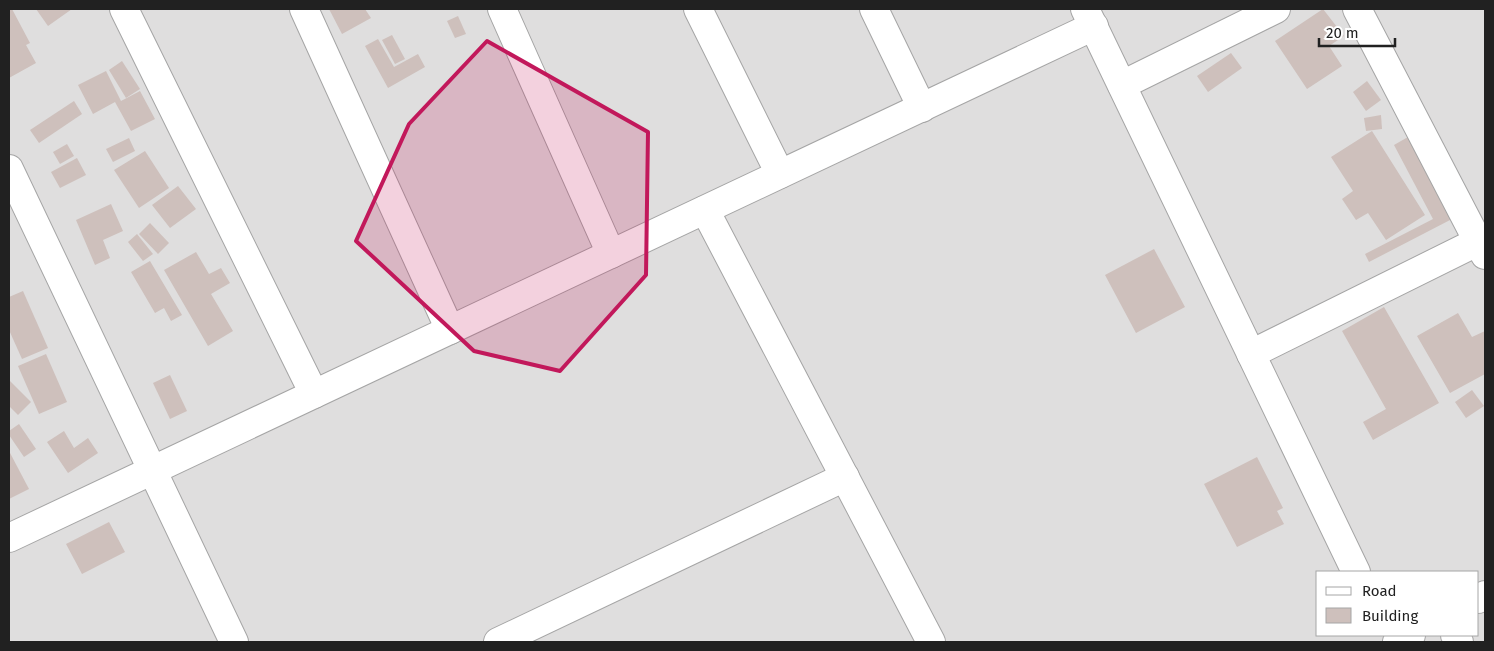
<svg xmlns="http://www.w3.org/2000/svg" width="1494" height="651" viewBox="0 0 1494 651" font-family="'Fira Sans',sans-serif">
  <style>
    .residential { fill: #dfdede; fill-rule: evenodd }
    .building { fill: #cec0bc }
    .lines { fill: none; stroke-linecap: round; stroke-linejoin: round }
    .minor-casing { stroke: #a5a5a5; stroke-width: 30 }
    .minor { stroke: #fff; stroke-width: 28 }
    .marked { fill: #c2185b; fill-opacity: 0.2; stroke: #c2185b; stroke-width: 4; stroke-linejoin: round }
  </style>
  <rect width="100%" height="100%" fill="#f2ebe7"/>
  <path class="residential" d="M9 9H1485V642H9ZM1318 572H1478V635H1318Z"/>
  <g class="building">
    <path d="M9 9H12L30 43 26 45 36 63 9 78Z"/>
    <path d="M36 9H72L48 26Z"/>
    <path d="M329 9H365L371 18 342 34Z"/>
    <path d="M1323 9 1344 36 1329 46 1342 66 1307 89 1275 41Z"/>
    <path d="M458 16 466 34 455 38 447 21Z"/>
    <path d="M392 35 405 59 395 64 382 40Z"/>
    <path d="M378 39 394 67 418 54 425 67 388 88 365 46Z"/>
    <path d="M1231 53 1242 68 1208 92 1197 76Z"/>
    <path d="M122 61 140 89 126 98 109 70Z"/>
    <path d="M106 71 121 101 140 91 155 119 131 131 115 102 93 114 78 85Z"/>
    <path d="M1367 81 1381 100 1366 111 1353 92Z"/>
    <path d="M74 101 82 114 39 143 30 130Z"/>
    <path d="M1381 115 1382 129 1366 131 1364 118Z"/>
    <path d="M1372 131 1425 215 1386 240 1368 213 1356 220 1342 199 1353 191 1331 157Z"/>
    <path d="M1408 137 1452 219 1369 262 1365 254 1433 219 1394 145Z"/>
    <path d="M129 138 135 151 113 162 106 149Z"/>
    <path d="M67 144 74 156 60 164 53 152Z"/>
    <path d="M145 151 169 188 139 208 114 170Z"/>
    <path d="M77 158 86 175 60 188 51 172Z"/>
    <path d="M178 186 196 209 170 228 152 205Z"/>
    <path d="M111 204 123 231 103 240 110 258 95 265 76 220Z"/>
    <path d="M150 223 169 243 158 254 139 234Z"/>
    <path d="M137 234 153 254 143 261 128 242Z"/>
    <path d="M1154 249 1185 307 1136 333 1105 275Z"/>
    <path d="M196 252 209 274 221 268 230 283 211 294 233 331 208 346 164 270Z"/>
    <path d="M150 261 182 315 171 321 164 308 155 313 131 272Z"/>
    <path d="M23 291 48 348 22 359 9 330V297Z"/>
    <path d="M1384 307 1439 403 1373 440 1363 422 1386 409 1342 331Z"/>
    <path d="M1458 313 1472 337 1485 331V374L1450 393 1417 336Z"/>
    <path d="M46 354 67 402 39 414 18 366Z"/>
    <path d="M170 375 187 411 170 419 153 383Z"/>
    <path d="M9 380 31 402 18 415 9 406Z"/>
    <path d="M1472 390 1484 406 1466 418 1455 402Z"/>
    <path d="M19 424 36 449 24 457 9 435V431Z"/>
    <path d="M64 431 74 448 88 438 98 453 68 473 47 442Z"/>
    <path d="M9 451 29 489 9 499Z"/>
    <path d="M1257 457 1283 508 1277 511 1284 524 1237 547 1204 484Z"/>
    <path d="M109 522 125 552 82 574 66 544Z"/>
  </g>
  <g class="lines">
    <defs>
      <g id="minor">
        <path d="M124 9 314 394"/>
        <path d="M304 9 450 330"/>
        <path d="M502 9 611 254"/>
        <path d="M698 9 780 174"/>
        <path d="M874 9 922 108"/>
        <path d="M1085 9 1356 572"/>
        <path d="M1357 9 1485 255"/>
        <path d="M1122 85 1276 9"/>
        <path d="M9 169 234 642"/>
        <path d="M705 210 931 642"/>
        <path d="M1251 354 1485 238"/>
        <path d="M9 538 1094 26"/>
        <path d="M1478 599 1485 595"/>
        <path d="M1455 635 1459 642"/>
        <path d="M498 642 845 477"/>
        <path d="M1397 642 1411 635"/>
      </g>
    </defs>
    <use href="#minor" class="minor-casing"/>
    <use href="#minor" class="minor"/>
  </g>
  <path class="marked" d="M487 41 648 132 646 275 560 371 474 351 356 241 409 124Z"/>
  <rect width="1494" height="651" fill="none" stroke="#212121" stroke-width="20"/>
  <rect x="1316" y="571" width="162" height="65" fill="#ffffff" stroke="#a6a6a6"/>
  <rect x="1326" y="587" width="25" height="8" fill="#ffffff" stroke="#a6a6a6"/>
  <text x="1362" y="596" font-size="15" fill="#212121">Road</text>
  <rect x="1326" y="608" width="25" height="15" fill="#cec0bc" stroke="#a6a6a6"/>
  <text x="1362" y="621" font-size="15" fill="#212121">Building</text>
  <path d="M1319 38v8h76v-8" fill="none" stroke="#212121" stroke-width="2.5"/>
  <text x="1326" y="38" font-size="15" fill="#212121" stroke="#ffffff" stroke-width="4" paint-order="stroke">20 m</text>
</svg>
